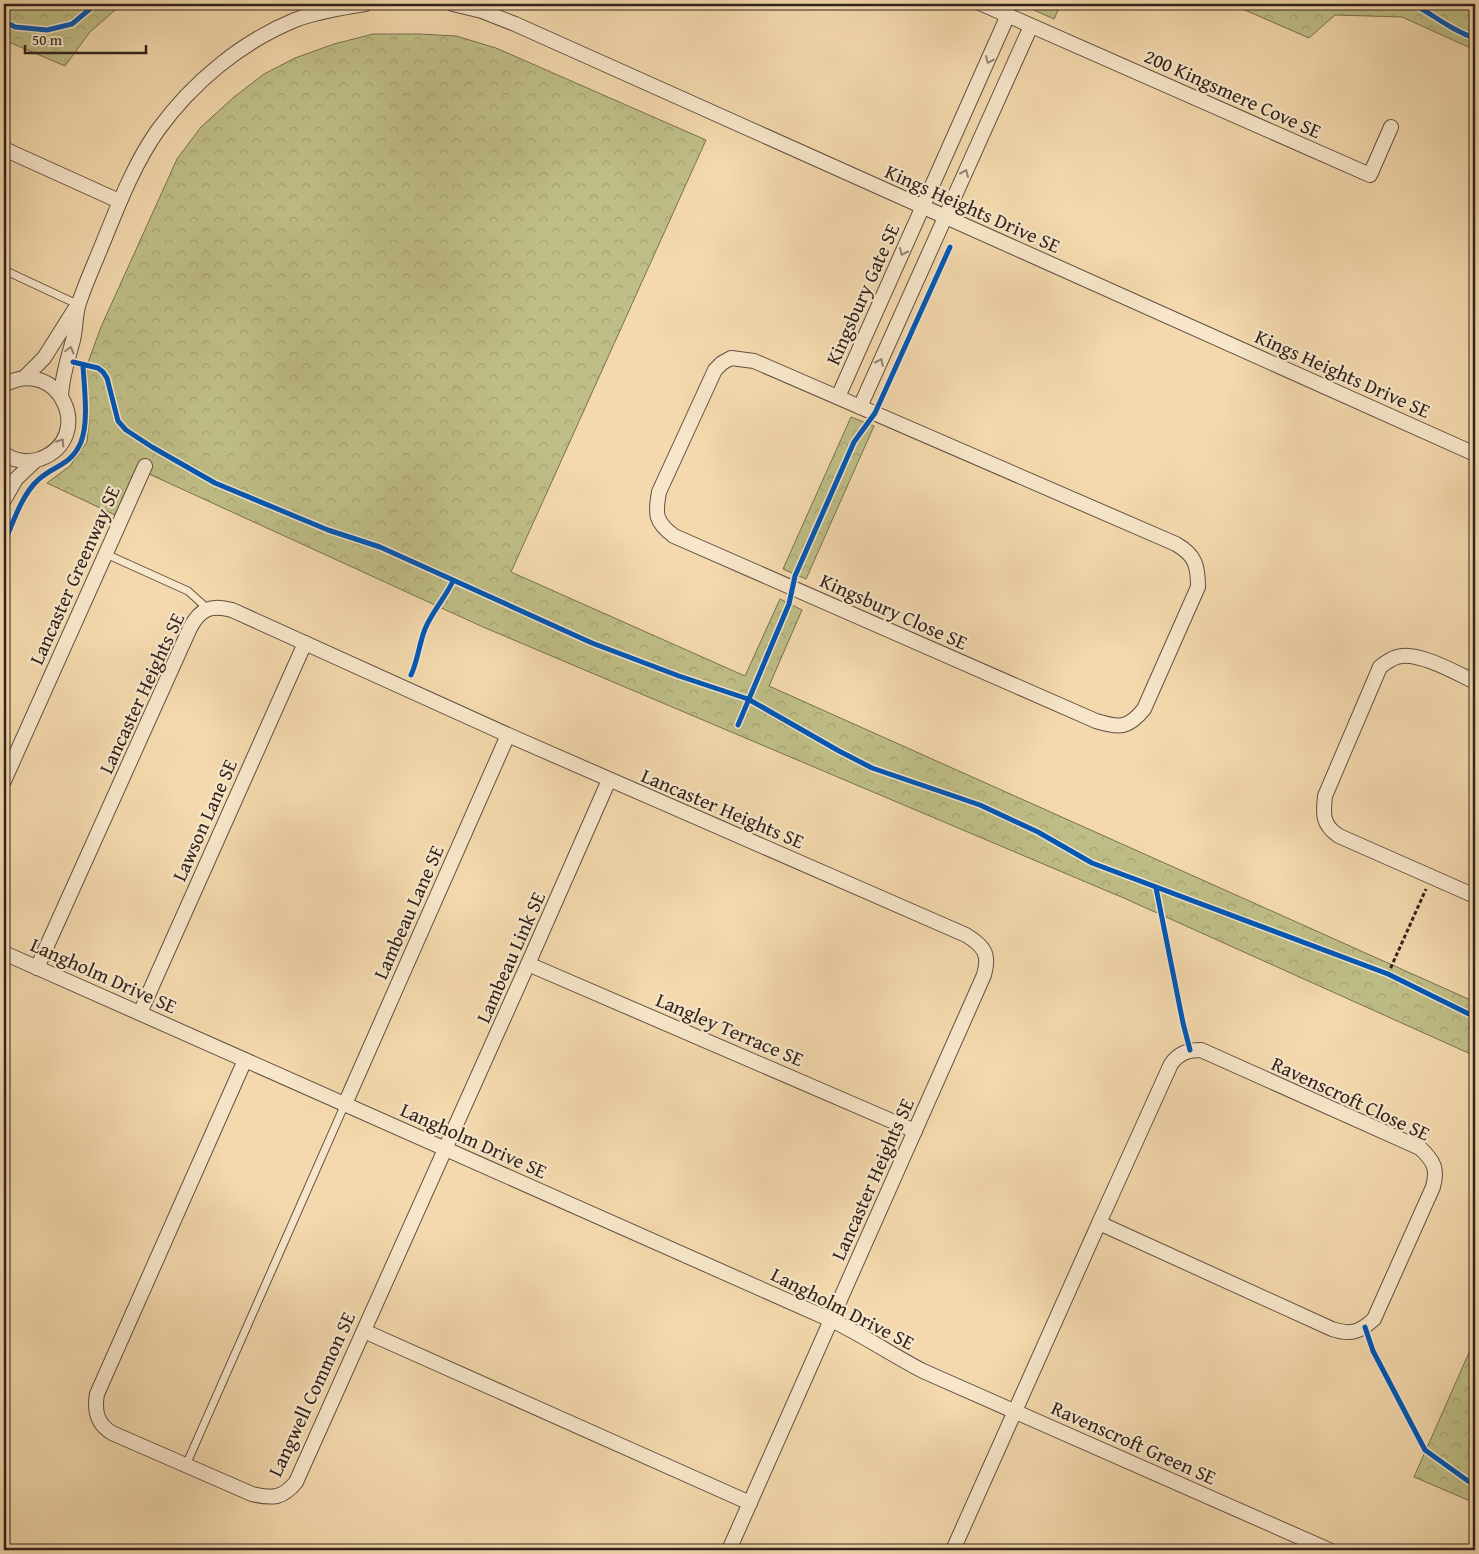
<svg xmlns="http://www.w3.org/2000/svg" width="1479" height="1554" viewBox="0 0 1479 1554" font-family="'Gentium Book Plus',serif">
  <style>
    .park { fill: url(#park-crowns); stroke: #787052 }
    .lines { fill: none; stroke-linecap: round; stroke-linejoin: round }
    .service-casing { stroke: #625041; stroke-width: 9 }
    .minor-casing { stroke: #625041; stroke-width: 16 }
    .path { stroke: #31231d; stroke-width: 3; stroke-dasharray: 4 2.5; stroke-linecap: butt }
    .service { stroke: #f7e6ca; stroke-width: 7 }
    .minor { stroke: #f7e6ca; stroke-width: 14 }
    .cycleway-casing { stroke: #f7e6ca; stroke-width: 8 }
    .cycleway { stroke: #0057b8; stroke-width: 5 }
    .oneway { stroke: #948474 }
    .labels { text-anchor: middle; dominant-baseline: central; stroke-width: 4.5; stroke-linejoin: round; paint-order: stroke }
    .street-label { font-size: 20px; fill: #31231d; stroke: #f7e6ca }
  </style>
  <defs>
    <pattern id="park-crowns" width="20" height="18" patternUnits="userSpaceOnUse" patternTransform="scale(1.25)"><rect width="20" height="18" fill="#bfbe86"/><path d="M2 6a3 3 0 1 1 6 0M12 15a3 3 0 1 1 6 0" fill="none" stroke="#a5a373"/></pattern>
  </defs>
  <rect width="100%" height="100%" fill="#f3d9ad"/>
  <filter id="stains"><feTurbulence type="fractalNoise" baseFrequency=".004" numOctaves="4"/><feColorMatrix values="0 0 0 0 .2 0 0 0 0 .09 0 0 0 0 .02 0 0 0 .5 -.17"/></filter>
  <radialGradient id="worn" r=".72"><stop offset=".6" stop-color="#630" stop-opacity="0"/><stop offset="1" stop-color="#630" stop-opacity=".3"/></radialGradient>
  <g class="park">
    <path d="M4 4H122L90 32 65 66 4 40Z"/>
    <path d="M1020 4H1061L1054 19Z"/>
    <path d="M1231 4H1475V50L1402 17 1335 15 1309 38Z"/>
    <path d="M373 34H419L456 36 496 48 706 140 511 572 745 676 780 599 802 610 769 686 1475 1002V1056L1126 899 483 627 136 468 115 515 47 483 70 466 87 442 89 420 87 365 101 327 177 159 201 127 234 97 264 74 295 58 334 44Z"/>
    <path d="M851 417 874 426 806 579 783 569Z"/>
    <path d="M1475 1339V1503L1414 1477Z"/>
  </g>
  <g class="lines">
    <defs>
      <g id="service">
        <path d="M4 270 79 305"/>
        <path d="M106 554 188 591 208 609"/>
        <path d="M186 1465 345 1104"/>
      </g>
      <g id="minor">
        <path d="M453 4 482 11 515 24 1475 454"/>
        <path d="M982 4 1370 175 1391 127"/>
        <path d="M4 149 119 201"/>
        <path d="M731 358 754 361 1176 544C1195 555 1198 565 1198 587L1144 709C1128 729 1119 728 1096 721L674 536C655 522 655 514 659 492L715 370 722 363Z"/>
        <path d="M24 378 44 358 75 309"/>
        <path d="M4 385C59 354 97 438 40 459 28 463 15 461 4 454"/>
        <path d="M61 396C62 376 68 359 73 340 76 328 75 315 79 303 85 285 93 267 100 250 116 211 133 165 158 130 192 83 241 42 295 20 318 11 342 8 365 4"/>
        <path d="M838 397 1008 15"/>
        <path d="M860 407 1031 26"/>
        <path d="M4 500 16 479 35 461"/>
        <path d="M1475 682C1457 673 1416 650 1397 657 1390 659 1385 663 1380 667L1325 796C1323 814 1322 825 1339 836L1475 896"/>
        <path d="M4 781 145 466"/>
        <path d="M4 953 831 1320C863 1335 892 1355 923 1371L1329 1550"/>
        <path d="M528 964 915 1131"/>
        <path d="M37 968 190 628C200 609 211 604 232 610L508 735 966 935C984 946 990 954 984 975L729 1550"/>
        <path d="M140 1013 305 643"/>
        <path d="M245 1060 97 1394C94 1411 97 1424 112 1433L252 1494C273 1499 283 1498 296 1482L528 964 609 780"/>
        <path d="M345 1104 508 735"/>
        <path d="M364 1331 750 1503"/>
        <path d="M953 1550 1099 1223 1332 1329C1350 1335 1359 1333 1374 1319L1433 1187C1438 1169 1434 1161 1420 1148L1201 1050C1188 1050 1179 1053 1171 1064L1099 1223"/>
      </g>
    </defs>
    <use href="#service" class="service-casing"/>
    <use href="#minor" class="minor-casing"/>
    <path class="path" d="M1388 974 1426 889"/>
    <use href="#service" class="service"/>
    <use href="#minor" class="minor"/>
    <defs>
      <g id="cycleway">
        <path d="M1413 4C1434 15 1452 31 1475 38"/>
        <path d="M4 21 15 27 47 30 72 24 96 4"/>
        <path d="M73 362 98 368 103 372 107 378 118 421 126 430 152 447 215 483 328 530 380 547 592 643 679 676 748 699 839 751 872 768 980 805 1038 832 1092 863 1388 974 1475 1017"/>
        <path d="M4 544C12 525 22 494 38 480 54 465 71 466 81 442 89 421 84 387 83 365"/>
        <path d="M411 675C418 660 419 644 425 629 432 612 445 598 453 581"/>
        <path d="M738 725 789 604 795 576 854 442 875 413 950 247"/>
        <path d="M1156 888 1183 1023 1190 1050"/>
        <path d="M1365 1327 1373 1351 1425 1450 1475 1486"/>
      </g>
    </defs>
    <use href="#cycleway" class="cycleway-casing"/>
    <use href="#cycleway" class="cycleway"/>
  </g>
  <defs><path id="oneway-chevron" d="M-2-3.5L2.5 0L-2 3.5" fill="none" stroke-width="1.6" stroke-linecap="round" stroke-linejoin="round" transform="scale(1.25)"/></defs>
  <g class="oneway">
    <use href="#oneway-chevron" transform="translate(989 60) rotate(114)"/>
    <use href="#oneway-chevron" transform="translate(965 173) rotate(-66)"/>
    <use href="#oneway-chevron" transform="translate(903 252) rotate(114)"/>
    <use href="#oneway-chevron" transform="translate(70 350) rotate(-74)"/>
    <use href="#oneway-chevron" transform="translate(880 362) rotate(-66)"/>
    <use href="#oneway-chevron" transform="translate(61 442) rotate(-57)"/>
  </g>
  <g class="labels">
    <g class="street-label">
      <text transform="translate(1233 93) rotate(24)">200 Kingsmere Cove SE</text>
      <text transform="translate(973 208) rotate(24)">Kings Heights Drive SE</text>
      <text transform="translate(862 294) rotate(-66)">Kingsbury Gate SE</text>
      <text transform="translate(1343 373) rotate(24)">Kings Heights Drive SE</text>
      <text transform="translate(74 575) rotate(-66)">Lancaster Greenway SE</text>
      <text transform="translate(894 611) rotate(24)">Kingsbury Close SE</text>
      <text transform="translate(141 693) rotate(-65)">Lancaster Heights SE</text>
      <text transform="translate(723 808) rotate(23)">Lancaster Heights SE</text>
      <text transform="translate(204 820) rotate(-66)">Lawson Lane SE</text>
      <text transform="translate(408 912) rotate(-66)">Lambeau Lane SE</text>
      <text transform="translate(510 957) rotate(-66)">Lambeau Link SE</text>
      <text transform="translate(104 975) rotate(24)">Langholm Drive SE</text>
      <text transform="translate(730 1029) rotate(23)">Langley Terrace SE</text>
      <text transform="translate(1351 1098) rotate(25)">Ravenscroft Close SE</text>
      <text transform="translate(474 1140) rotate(24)">Langholm Drive SE</text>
      <text transform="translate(872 1179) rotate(-66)">Lancaster Heights SE</text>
      <text transform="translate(843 1308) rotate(27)">Langholm Drive SE</text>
      <text transform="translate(311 1394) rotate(-65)">Langwell Common SE</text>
      <text transform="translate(1134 1442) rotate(24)">Ravenscroft Green SE</text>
    </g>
  </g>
  <rect width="1479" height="1554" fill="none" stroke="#f3d9ad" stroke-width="20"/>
  <rect x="5" y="5" width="1469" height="1544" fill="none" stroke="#31231d" stroke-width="2.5"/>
  <rect x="10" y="10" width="1459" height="1534" fill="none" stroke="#31231d"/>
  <path d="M25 45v8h121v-8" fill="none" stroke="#31231d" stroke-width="2.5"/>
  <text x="32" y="45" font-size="15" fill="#31231d" stroke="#f7e6ca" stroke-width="4" paint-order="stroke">50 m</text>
  <rect width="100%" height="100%" filter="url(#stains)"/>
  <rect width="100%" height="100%" fill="url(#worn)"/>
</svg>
